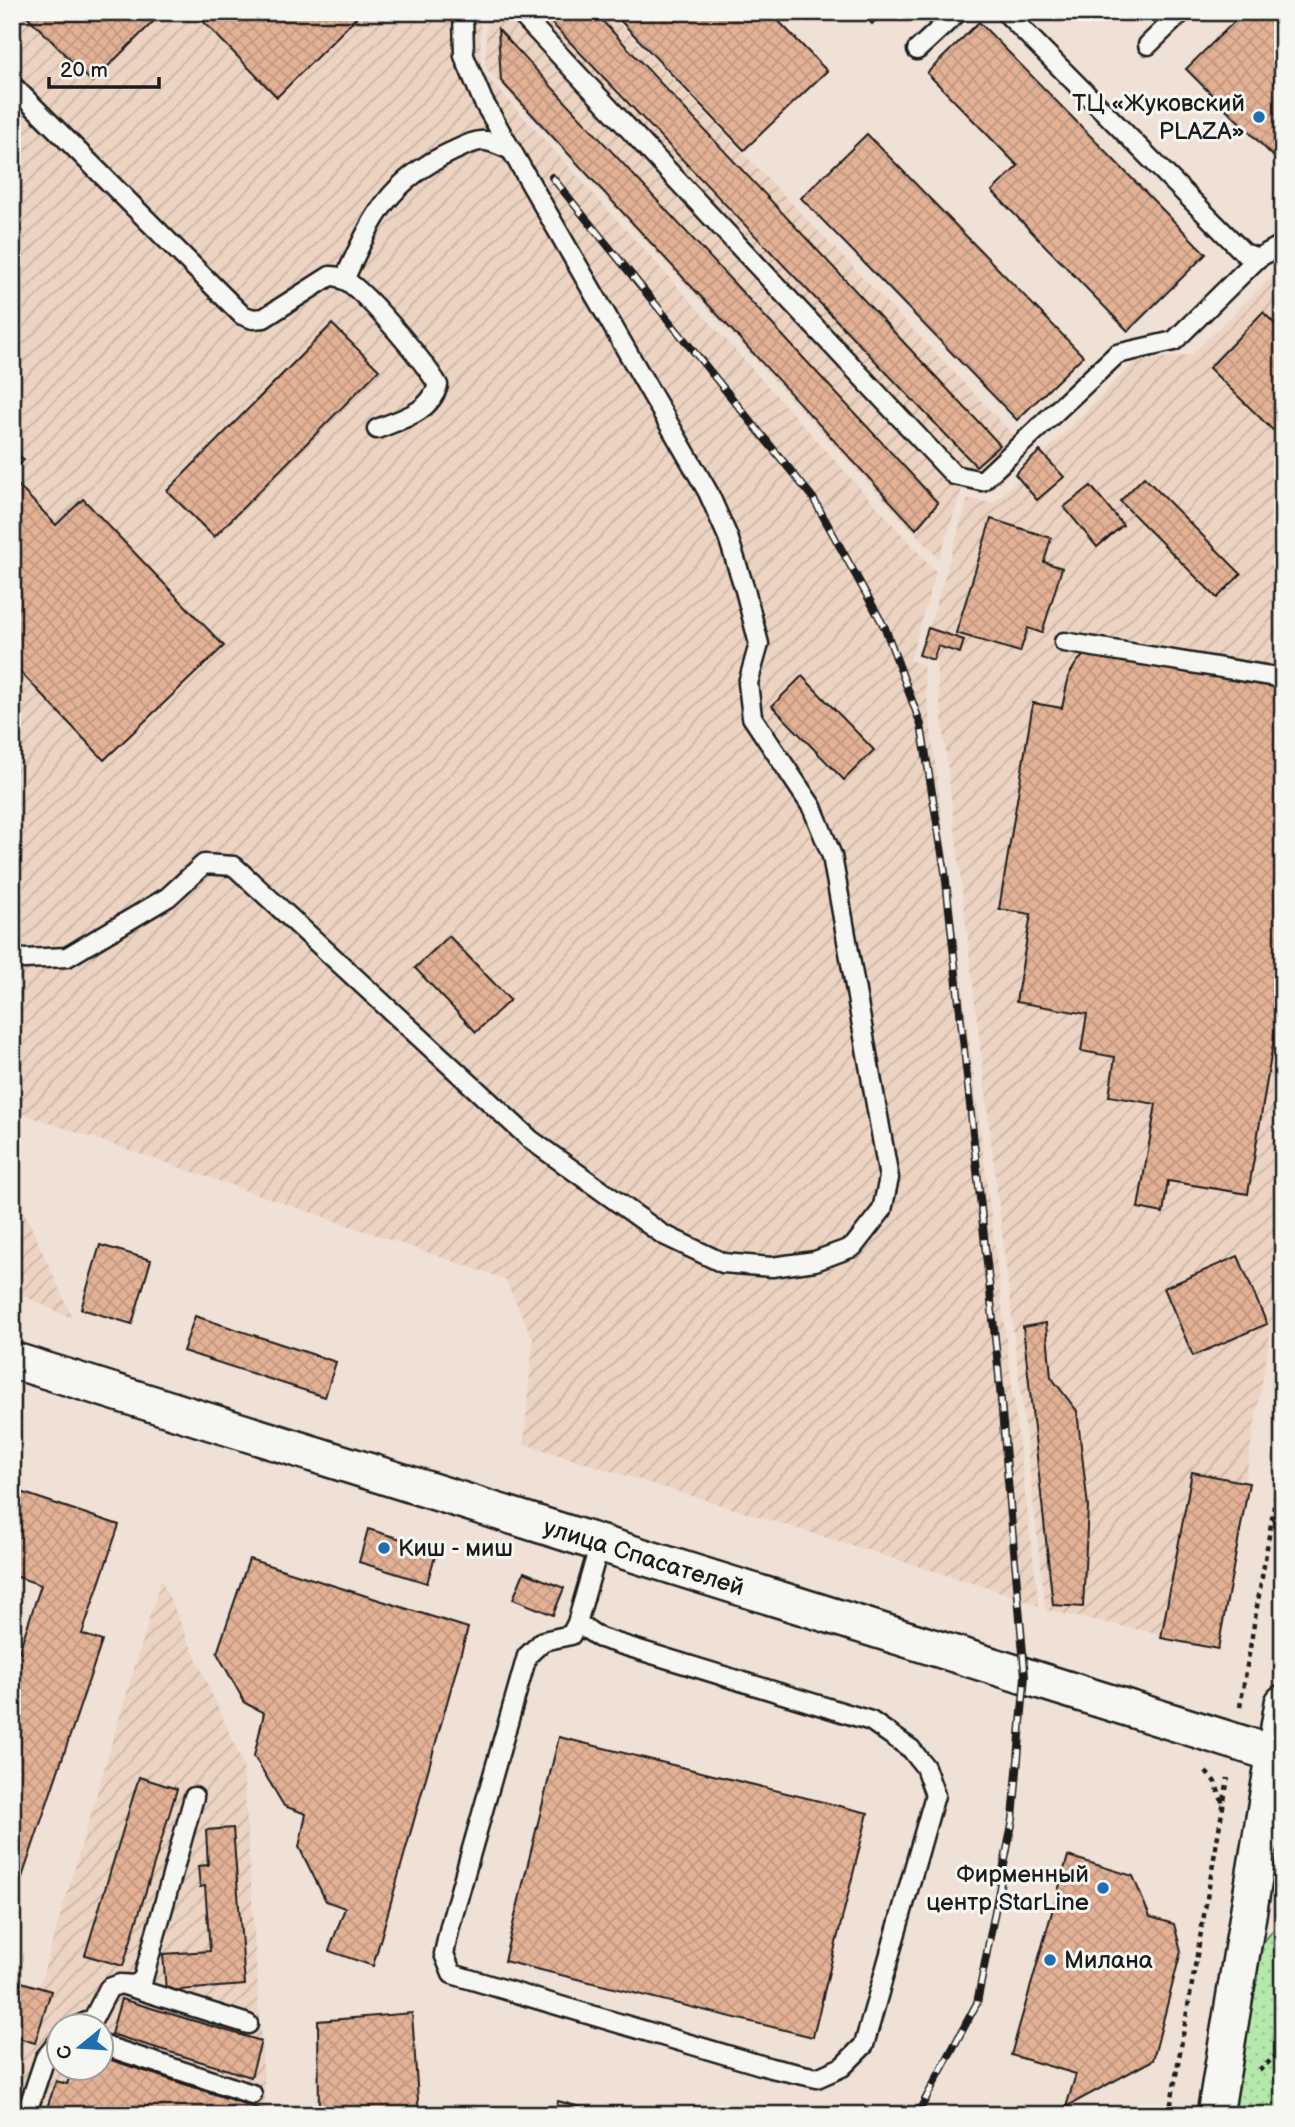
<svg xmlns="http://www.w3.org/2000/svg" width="1295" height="2127" viewBox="0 0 1295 2127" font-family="'Balsamiq Sans',sans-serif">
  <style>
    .industrial { fill: url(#industrial-furrows); fill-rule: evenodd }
    .grass { fill: url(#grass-dots); stroke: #688264; stroke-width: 2 }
    .building { fill: url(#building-cross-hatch); stroke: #1c1c1c; stroke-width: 2 }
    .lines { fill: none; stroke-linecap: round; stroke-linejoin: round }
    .lane-casing { stroke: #1c1c1c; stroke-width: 23 }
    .street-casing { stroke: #1c1c1c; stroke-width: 40 }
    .path { stroke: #1c1c1c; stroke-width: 4.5; stroke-dasharray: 5 5; stroke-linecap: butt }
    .lane { stroke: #f6f6f2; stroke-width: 18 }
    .street { stroke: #f6f6f2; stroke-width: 35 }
    .rail-casing { stroke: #1c1c1c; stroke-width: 8 }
    .rail { stroke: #f6f6f2; stroke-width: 5; stroke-dasharray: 16; stroke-linecap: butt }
    .poi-dot { fill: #1f6fb2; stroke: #f6f6f2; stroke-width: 2.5 }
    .labels { text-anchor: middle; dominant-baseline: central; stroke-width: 6; stroke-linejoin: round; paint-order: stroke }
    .poi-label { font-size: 24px; fill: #1c1c1c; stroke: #f6f6f2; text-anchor: end }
    .street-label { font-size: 24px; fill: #1c1c1c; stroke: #f6f6f2 }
  </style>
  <defs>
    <pattern id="industrial-furrows" width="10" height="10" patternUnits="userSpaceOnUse" patternTransform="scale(1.75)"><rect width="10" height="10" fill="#ecd3c2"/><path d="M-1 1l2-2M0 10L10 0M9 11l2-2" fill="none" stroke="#cab5a6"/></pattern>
    <pattern id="grass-dots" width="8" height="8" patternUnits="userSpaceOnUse" patternTransform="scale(1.75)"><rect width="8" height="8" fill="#b4e9ab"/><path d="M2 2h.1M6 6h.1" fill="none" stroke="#9ac793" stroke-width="1.8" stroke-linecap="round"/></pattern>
    <pattern id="building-cross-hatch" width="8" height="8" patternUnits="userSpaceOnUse" patternTransform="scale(1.75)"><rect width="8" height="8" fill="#e3b195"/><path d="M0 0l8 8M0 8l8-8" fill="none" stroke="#c29880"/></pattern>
  </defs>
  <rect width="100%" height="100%" fill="#f0e1d6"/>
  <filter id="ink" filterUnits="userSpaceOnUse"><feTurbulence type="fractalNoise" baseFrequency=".0143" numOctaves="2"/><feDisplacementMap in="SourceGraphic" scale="14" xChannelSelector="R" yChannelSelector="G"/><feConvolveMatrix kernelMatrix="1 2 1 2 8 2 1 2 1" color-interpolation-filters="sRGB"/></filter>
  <g filter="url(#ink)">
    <g class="industrial">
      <path d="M12 12H480L481 70 936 572 910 660 923 665 1039 1606 1008 1594 524 1444 533 1339 505 1279 12 1110Z"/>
      <path d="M487 12H608L1030 452 990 492 962 489 939 559 485 67Z"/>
      <path d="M1274 275 1283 280V1262L1216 1646 1046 1610 935 659 921 654 968 499 994 503 1136 361 1191 355Z"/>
      <path d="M12 1185 73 1319 12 1290Z"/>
      <path d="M161 1579 243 1764 266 2115H12V1979L39 1987ZM60 2025H102V2068H60Z"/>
    </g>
    <path class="grass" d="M1279 1923H1283V2115H1232L1258 1949Z"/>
    <g class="building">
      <path d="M23 12H163L92 82Z"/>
      <path d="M194 12H362L277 97Z"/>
      <path d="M541 12H594L1000 445 976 466Z"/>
      <path d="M612 12H770L827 71 744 150Z"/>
      <path d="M861 12H883L872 24Z"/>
      <path d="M1244 12H1283V166L1186 69Z"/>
      <path d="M979 22 1206 254 1128 331 992 191 1018 166 927 73Z"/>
      <path d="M498 29 938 503 916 529 501 81Z"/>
      <path d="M867 134 1083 356 1017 420 801 198Z"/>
      <path d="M1263 312 1283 332V440L1209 368Z"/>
      <path d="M332 324 379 370 214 537 167 491Z"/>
      <path d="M12 448 24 460 12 471Z"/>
      <path d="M1040 451 1064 477 1037 500 1015 474Z"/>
      <path d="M1144 477 1241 574 1217 598 1120 501Z"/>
      <path d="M12 479 56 525 83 499 224 646 104 760 12 663Z"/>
      <path d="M1091 486 1123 525 1097 547 1064 507Z"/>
      <path d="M991 519 1051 538 1044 562 1062 568 1042 633 1028 628 1020 652 956 633Z"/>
      <path d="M928 628 964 640 960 653 938 646 933 660 919 655Z"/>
      <path d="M1093 653 1283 674V1027L1276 1026 1248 1194 1168 1181 1163 1213 1138 1208 1156 1104 1109 1096 1115 1057 1081 1051 1087 1014 1016 1002 1031 914 999 909 1033 703 1062 708 1069 675 1077 662 1083 656Z"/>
      <path d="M802 676 874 750 844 780 772 706Z"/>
      <path d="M449 936 510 1000 476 1032 415 968Z"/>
      <path d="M100 1245 151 1260 132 1324 81 1309Z"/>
      <path d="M1238 1256 1267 1324 1193 1356 1164 1288Z"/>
      <path d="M195 1316 336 1362 325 1397 183 1351Z"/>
      <path d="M1046 1323 1051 1377 1077 1411 1088 1507 1083 1607 1053 1605 1023 1327Z"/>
      <path d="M1192 1472 1249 1483 1218 1649 1161 1638Z"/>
      <path d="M12 1489 119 1525 82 1634 102 1641 12 1907V1672L41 1585 12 1575Z"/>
      <path d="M368 1529 437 1550 427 1583 359 1562Z"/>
      <path d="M249 1559 468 1628 373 1966 329 1951 345 1908 326 1901 299 1847 306 1814 284 1806 254 1756 264 1713 245 1703 217 1653Z"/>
      <path d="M524 1572 564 1588 553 1615 513 1599Z"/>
      <path d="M559 1737 868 1813 813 2037 504 1961Z"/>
      <path d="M139 1777 177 1789 123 1966 85 1955Z"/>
      <path d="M233 1828 245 1985 166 1991 163 1954 210 1951 205 1886 200 1887 198 1866 208 1865 206 1830Z"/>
      <path d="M1068 1856 1133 1876 1150 1917 1174 1924 1181 1951 1153 2060 1066 2107 1076 2074 1011 2055Z"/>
      <path d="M12 1979 51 1991 35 2043 12 2036Z"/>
      <path d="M121 1999 261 2041 251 2077 111 2034Z"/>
      <path d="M412 2013 419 2115H319L318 2021Z"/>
      <path d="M102 2057 266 2111 265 2115 45 2114 56 2081 67 2084 73 2068H102Z"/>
      <path d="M558 2101 610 2115H554Z"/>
    </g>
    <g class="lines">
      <defs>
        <g id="lane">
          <path d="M519 12 954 475 982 481 1117 354 1174 341 1258 258 1283 244"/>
          <path d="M1005 12 1244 253 1258 258"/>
          <path d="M1148 45 1182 12"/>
          <path d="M917 50 958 12"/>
          <path d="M12 85 242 315 253 319 264 318 330 276C334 276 337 276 341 278 362 286 425 363 438 385 430 413 401 419 377 429"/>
          <path d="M344 280C372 219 387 182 451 152 460 148 476 139 486 141 494 142 503 147 511 150"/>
          <path d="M1064 642 1283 678"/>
          <path d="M12 957 24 959 67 957 168 897 204 864 234 866 531 1140 662 1234 723 1263 772 1267 815 1261 853 1247 882 1210 889 1178 832 856 812 807 752 717 748 683 759 644 745 590 728 537 708 492 483 101 464 56 463 12"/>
          <path d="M577 1623 571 1635 543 1641 527 1656 450 1926 444 1954 452 1974 771 2068 817 2078 842 2067 864 2045 935 1795 925 1767 911 1749 871 1721 600 1638 577 1623 600 1543"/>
          <path d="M124 1985 248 2024"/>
          <path d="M80 2025 93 2019 109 1988 120 1984 135 1985 143 1979 194 1797"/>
          <path d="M102 2045 252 2094"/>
          <path d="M26 2115 45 2058 60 2040"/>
        </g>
        <g id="street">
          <path id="s1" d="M12 1360 1275 1754"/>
          <path d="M1215 2115 1283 1703"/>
        </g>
      </defs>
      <use href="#lane" class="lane-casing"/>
      <use href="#street" class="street-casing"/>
      <g class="path">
        <path d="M1240 1707 1283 1453"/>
        <path d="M1206 1772 1215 1782 1223 1804"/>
        <path d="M1259 2071 1283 2049"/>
        <path d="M1169 2115 1228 1778"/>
      </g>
      <use href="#lane" class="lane"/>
      <use href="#street" class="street"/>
      <defs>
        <g id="rail">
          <path d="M552 177 813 498 885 628 921 725 945 872 998 1366 1025 1676 1013 1819 977 2003 917 2115"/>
          <path d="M1275 2115 1283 2114"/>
        </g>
      </defs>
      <use href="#rail" class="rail-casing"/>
      <use href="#rail" class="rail"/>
    </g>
  </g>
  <g class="poi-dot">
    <circle cx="1259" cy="117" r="7"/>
    <circle cx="384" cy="1548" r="7"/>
    <circle cx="1103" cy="1888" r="7"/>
    <circle cx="1050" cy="1960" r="7"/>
  </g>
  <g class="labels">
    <g class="poi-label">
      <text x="1245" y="103">ТЦ «Жуковский<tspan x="1245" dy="28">PLAZA»</tspan></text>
      <text x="398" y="1548" text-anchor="start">Киш - миш</text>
      <text x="1089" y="1874">Фирменный<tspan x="1089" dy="28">центр StarLine</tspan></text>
      <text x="1064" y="1960" text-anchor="start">Милана</text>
    </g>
    <g class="street-label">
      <text stroke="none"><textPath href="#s1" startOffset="662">улица Спасателей</textPath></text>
    </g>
  </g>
  <rect width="1295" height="2127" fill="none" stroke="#f6f6f2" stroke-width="42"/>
  <rect x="21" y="21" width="1253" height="2085" fill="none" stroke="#1c1c1c" stroke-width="2.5" filter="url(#ink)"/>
  <g transform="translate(80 2047) rotate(252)"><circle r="33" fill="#f6f6f2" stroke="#9f9f9c" stroke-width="2"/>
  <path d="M0-5L12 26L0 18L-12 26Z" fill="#1f6fb2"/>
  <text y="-10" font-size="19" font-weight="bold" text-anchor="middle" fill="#1c1c1c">С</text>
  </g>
  <path d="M49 77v10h110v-10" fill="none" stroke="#1c1c1c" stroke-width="3.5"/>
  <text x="60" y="77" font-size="21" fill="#1c1c1c" stroke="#f6f6f2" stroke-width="5" paint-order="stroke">20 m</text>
</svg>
